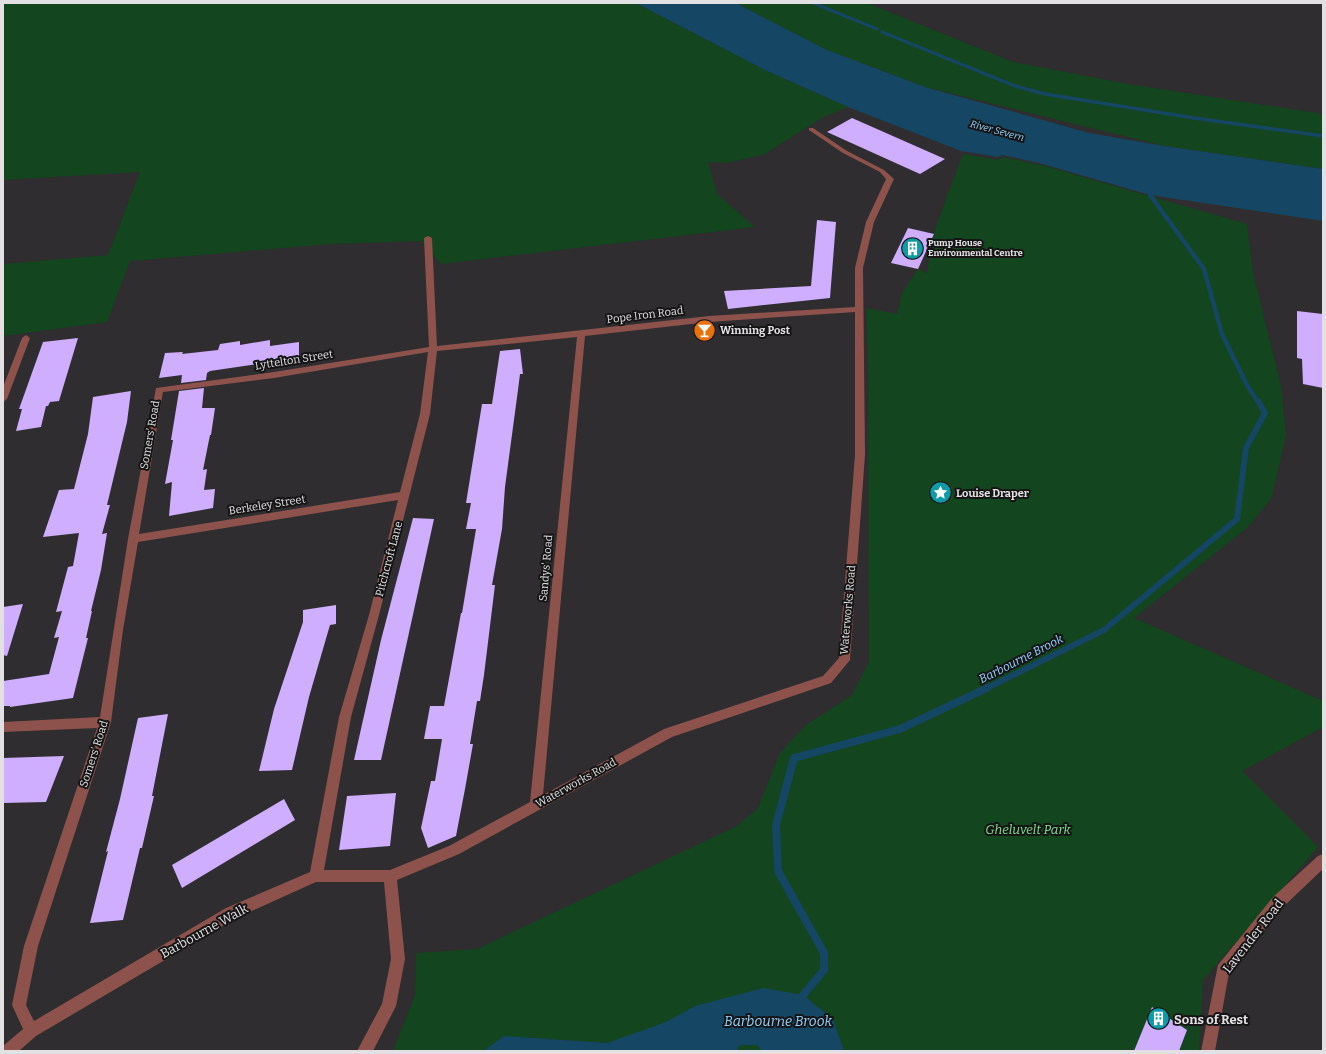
<svg xmlns="http://www.w3.org/2000/svg" width="1326" height="1054" viewBox="0 0 1326 1054" font-family="Bitter,serif">
  <style>
    .green { fill: #13451e }
    .water { fill: #154663 }
    .lines { fill: none; stroke-linecap: round; stroke-linejoin: round }
    .stream-far3 { stroke: #154663; stroke-width: 3.5 }
    .stream-far2 { stroke: #154663; stroke-width: 4.5 }
    .stream-far1 { stroke: #154663; stroke-width: 6 }
    .stream { stroke: #154663; stroke-width: 8 }
    .building { fill: #cfadff }
    .minor { fill: #8d524c; fill-rule: evenodd }
    .labels { text-anchor: middle; dominant-baseline: central; stroke-width: 4; stroke-linejoin: round; paint-order: stroke }
    .far-poi-label { font-size: 9px; font-weight: bold; fill: #e2e0e2; stroke: #161516; text-anchor: start }
    .far-water-label { font-size: 10px; font-style: italic; fill: #92d1fd; stroke: #161516 }
    .street-label { font-size: 11px; fill: #e2e0e2; stroke: #161516 }
    .poi-label { font-size: 11px; font-weight: bold; fill: #e2e0e2; stroke: #161516; text-anchor: start }
    .water-label { font-size: 12px; font-style: italic; fill: #92d1fd; stroke: #161516 }
    .near-park-label { font-size: 13px; font-style: italic; fill: #7de08d; stroke: #161516 }
    .near-street-label { font-size: 13px; fill: #e2e0e2; stroke: #161516 }
    .near-poi-label { font-size: 13px; font-weight: bold; fill: #e2e0e2; stroke: #161516; text-anchor: start }
    .near-water-label { font-size: 14px; font-style: italic; fill: #92d1fd; stroke: #161516 }
  </style>
  <rect width="100%" height="100%" fill="#2f2d2f"/>
  <g class="green">
    <path d="M3 3H636L765 70 848 107 823 117 765 154 727 163 708 162 717 194 755 227 441 264 421 241 331 244 130 261 107 322 3 336V264L108 255 140 172 3 180Z"/>
    <path d="M736 3H867L1013 62 1128 84 1323 114V169L1164 146 925 87 827 50Z"/>
    <path d="M963 154 998 160 1003 157 1045 166 1247 224 1253 273 1281 386 1286 435 1272 497 1248 527 1134 618 1323 701V727L1242 771 1318 847 1203 980 1199 1051H393L415 995 416 953 477 949 737 826 758 808 780 753 806 725 852 695 869 662 868 367 866 308 897 314 902 293 918 269 927 273 934 233 948 193Z"/>
  </g>
  <g class="water">
    <path d="M636 3H736L827 50 925 87 1089 133 1164 146 1323 169V221L1150 195 1039 163 1002 155 998 157 961 151 848 107 765 70Z"/>
    <path d="M763 988 803 995 833 1019 844 1051H762L757 1045H740L736 1051H483L504 1036 607 1043 666 1022 695 1006Z"/>
  </g>
  <g class="lines">
    <g class="stream-far3">
      <path d="M813 3 877 29"/>
      <path d="M882 32 1015 86 1045 94 1194 118 1323 136"/>
    </g>
    <path class="stream-far2" d="M1154 188 1150 195 1204 269 1222 334 1247 385 1258 402"/>
    <path class="stream-far1" d="M985 689 1104 630 1237 519 1246 448 1265 413 1258 401"/>
    <path class="stream" d="M798 1001 824 970V953L778 871 776 825 794 758 900 729 987 688"/>
  </g>
  <g class="building">
    <path d="M852 118 945 159 920 174 827 132Z"/>
    <path d="M817 220 836 222 830 298 728 309 724 291 811 286Z"/>
    <path d="M908 228 934 234 918 269 891 263Z"/>
    <path d="M1297 311 1323 314V388L1303 384 1302 359 1297 358Z"/>
    <path d="M78 338 59 401 50 402 48 406H46L41 427 16 431 22 409H19L43 342Z"/>
    <path d="M270 340V346L299 342V358L210 371 207 373 206 380 181 383 182 375 159 378 165 353 183 352 182 354 218 350 220 344 240 341V345Z"/>
    <path d="M520 349 523 374H520L518 390 505 487 502 529 492 585H495L484 675 480 701H477L470 744H473L465 789 456 836 428 848 421 828 431 781H435L442 739H424L430 706H444L461 613H462L476 529H466L471 503H466L482 404H492L500 351Z"/>
    <path d="M204 388 202 408H215L211 435H210L203 470 207 469 204 490 215 489 213 508 169 516 172 482 165 484 173 440H171L179 391Z"/>
    <path d="M131 391 127 422 107 505H110L102 534 107 533 101 570 91 611H92L86 638H88L73 698 10 707V706H3V681L49 674 59 637 54 638 62 611 56 612 68 567 73 566 79 533 43 537 59 490 74 489 88 434 93 397Z"/>
    <path d="M413 518 434 519 381 760H354L381 640Z"/>
    <path d="M23 604 7 656 3 655V607Z"/>
    <path d="M336 605V624L330 625 309 697 292 770 259 771 274 709 303 622V610Z"/>
    <path d="M168 714 152 796H154L142 848H140L123 920 90 923 108 851 106 852 120 799 138 718Z"/>
    <path d="M64 756 46 802 3 803V758Z"/>
    <path d="M396 793 390 846 339 850 347 796Z"/>
    <path d="M284 799 295 820 182 888 172 865Z"/>
    <path d="M1152 1007 1187 1030 1179 1051H1134Z"/>
  </g>
  <g class="lines">
    <g class="minor">
      <path d="M809 128H813L847 151 884 170 894 179 874 222 863 268 865 455 850 660 831 683 672 737 459 854 397 880 405 959 396 1006 373 1051H357L382 1004 391 959 384 882H316L236 918 36 1036 19 1051H3V1046L23 1029 12 1005 24 946 97 728 3 732V722L100 717 128 539 156 388 274 372 429 347 424 238 428 236 432 238 437 346 709 316 855 307V268L866 222 886 179 880 172 843 153 809 130ZM855 312V455L839 658 823 676 664 729 543 795 585 336 709 322ZM577 337 530 802 449 846 390 870H324L351 717 379 615 430 414 437 351ZM428 352 420 414 400 492 139 534 163 392 274 378ZM398 500 369 615 339 717 310 872 226 908 34 1021 26 1005 38 946 111 722 123 630 138 542Z"/>
      <path d="M26 335 30 338 7 399 3 402V387L22 338Z"/>
      <path d="M1323 854V869L1283 907 1229 973 1215 1051H1201L1218 965 1273 897 1318 856Z"/>
    </g>
  </g>
  <defs>
    <symbol id="building-disc" viewBox="-11 -11 22 22"><circle r="9.5" fill="#0f9aa8" stroke="#161516"/><path d="M-4-6H4V6H1V3H-1V6H-4ZM-2.5-4.3h1.7v1.8h-1.7ZM.8-4.3h1.7v1.8H.8ZM-2.5-1h1.7V.8h-1.7ZM.8-1h1.7V.8H.8Z" fill="#fff"/></symbol>
    <symbol id="bar-disc" viewBox="-11 -11 22 22"><circle r="9.5" fill="#e8710a" stroke="#161516"/><path d="M-6-5H6L.8 .8V4.5H3.5V6h-7V4.5H-.8V.8Z" fill="#fff"/></symbol>
    <symbol id="sight-disc" viewBox="-11 -11 22 22"><circle r="9.5" fill="#0f9aa8" stroke="#161516"/><path d="M0-6L1.8-2.2L6-1.7L2.9 1.2L3.7 5.4L0 3.3L-3.7 5.4L-2.9 1.2L-6-1.7L-1.8-2.2Z" fill="#fff"/></symbol>
  </defs>
  <g fill-rule="evenodd">
    <use href="#building-disc" x="900" y="236" width="25" height="25"/>
    <use href="#bar-disc" x="692" y="318" width="25" height="25"/>
    <use href="#sight-disc" x="928" y="480" width="25" height="25"/>
    <use href="#building-disc" x="1146" y="1006" width="25" height="25"/>
  </g>
  <g class="labels">
    <g class="far-poi-label">
      <text x="928" y="243">Pump House<tspan x="928" dy="10">Environmental Centre</tspan></text>
    </g>
    <g class="far-water-label">
      <text transform="translate(997 131) rotate(15)">River Severn</text>
    </g>
    <g class="street-label">
      <text transform="translate(645 315) rotate(-7)">Pope Iron Road</text>
      <text transform="translate(294 360) rotate(-9)">Lyttelton Street</text>
      <text transform="translate(150 435) rotate(-80)">Somers' Road</text>
      <text transform="translate(267 505) rotate(-9)">Berkeley Street</text>
      <text transform="translate(389 559) rotate(-75)">Pitchcroft Lane</text>
      <text transform="translate(546 568) rotate(-85)">Sandys' Road</text>
      <text transform="translate(848 610) rotate(-85)">Waterworks Road</text>
      <text transform="translate(94 754) rotate(-72)">Somers' Road</text>
      <text transform="translate(576 783) rotate(-29)">Waterworks Road</text>
    </g>
    <g class="poi-label">
      <text x="720" y="330">Winning Post</text>
      <text x="956" y="493">Louise Draper</text>
    </g>
    <g class="water-label">
      <text transform="translate(1021 659) rotate(-27)">Barbourne Brook</text>
    </g>
    <g class="near-park-label">
      <text x="1028" y="829">Gheluvelt Park</text>
    </g>
    <g class="near-street-label">
      <text transform="translate(204 931) rotate(-29)">Barbourne Walk</text>
      <text transform="translate(1253 936) rotate(-52)">Lavender Road</text>
    </g>
    <g class="near-poi-label">
      <text x="1174" y="1019">Sons of Rest</text>
    </g>
    <g class="near-water-label">
      <text x="778" y="1021">Barbourne Brook</text>
    </g>
  </g>
  <rect width="1326" height="1054" fill="none" stroke="#e2e0e2" stroke-width="8"/>
</svg>
